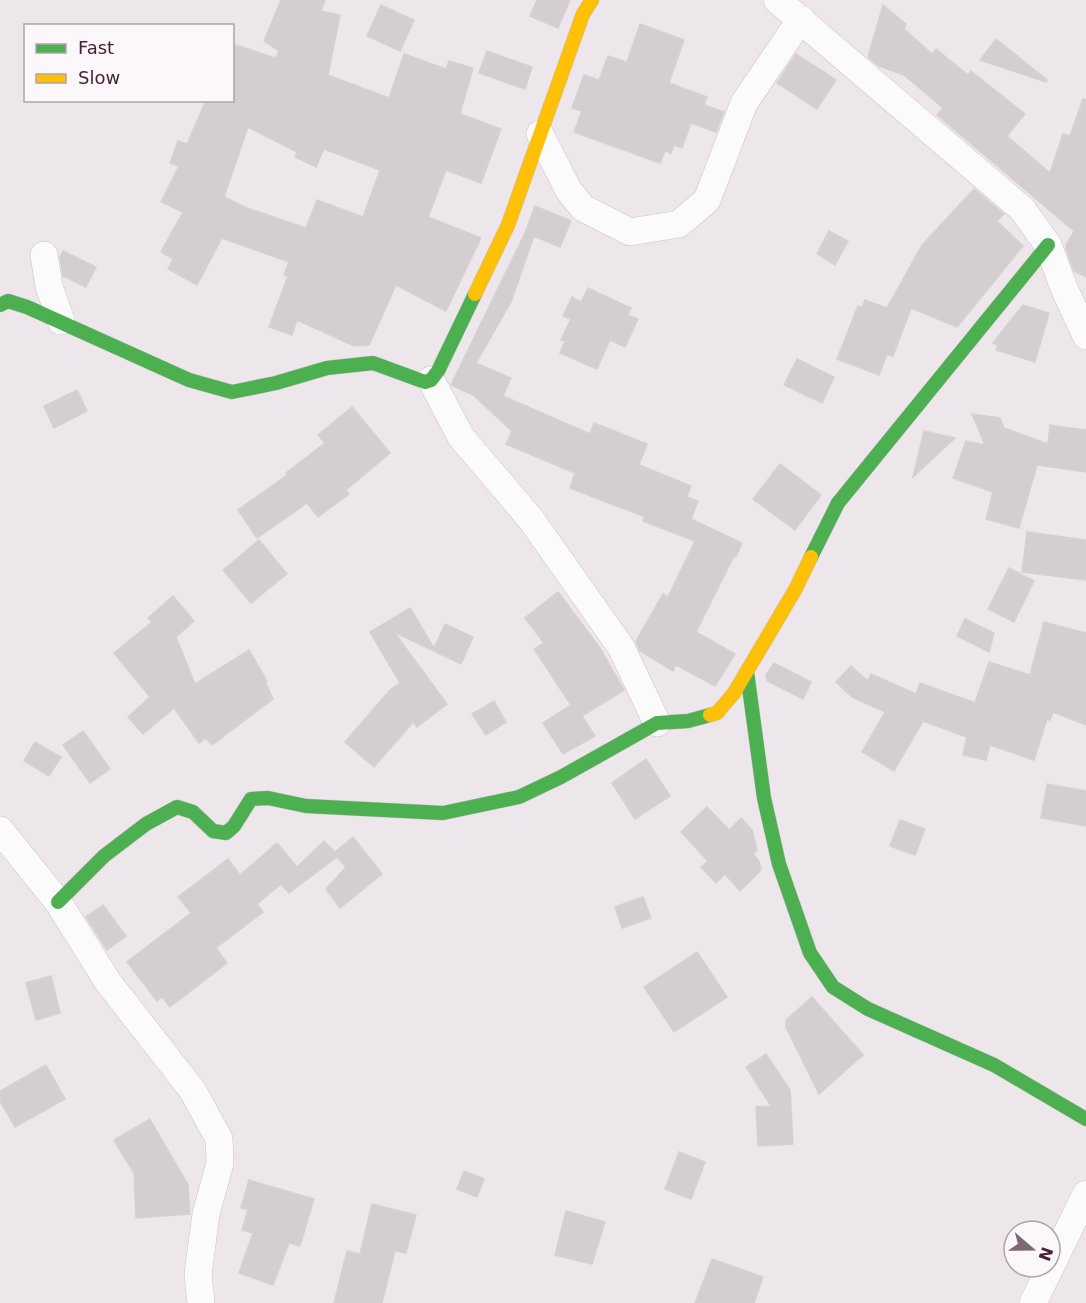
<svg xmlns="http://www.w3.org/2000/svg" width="1086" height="1303" viewBox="0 0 1086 1303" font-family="'DejaVu Sans',sans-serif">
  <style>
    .building { fill: #d4ced1; stroke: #d6d0d4; stroke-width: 1.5; fill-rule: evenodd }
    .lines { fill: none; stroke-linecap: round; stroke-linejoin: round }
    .street-casing { stroke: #c9c2c6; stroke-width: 28 }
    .fast-casing { stroke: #cbc2c8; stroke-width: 15 }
    .slow-casing { stroke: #cbc2c8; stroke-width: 15 }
    .street { stroke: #fcfbfc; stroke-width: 27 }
    .fast { stroke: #4caf50; stroke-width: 14 }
    .slow { stroke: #ffc107; stroke-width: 14 }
  </style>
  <rect width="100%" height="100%" fill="#ede7eb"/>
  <g class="building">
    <path d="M281 0H325L321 11 340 15 328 75 389 98 404 54 446 69 449 61 473 68 460 114 501 129 481 183 446 170 428 217 481 238 446 311 396 285 369 345 354 346 297 320 292 335 269 327 288 276 284 275 289 262 222 238 197 285 168 269 173 259 161 252 183 212 161 202 179 166 170 163 178 141 187 144 206 100H232V44L276 58 279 51 264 41ZM248 127 297 152 295 157 316 167 324 149 380 170 363 217 317 200 306 228 247 208 224 197Z"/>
    <path d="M537 0H570L558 28 530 16Z"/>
    <path d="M381 5 414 20 400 51 367 36Z"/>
    <path d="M883 5 906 24 904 29 932 54 936 49 968 75 971 71 1025 114 1007 136 1050 173 1063 134 1070 136 1083 99 1086 100V277L1074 271 1066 249V245L1074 231 937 115 943 108 904 75 879 66 868 57Z"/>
    <path d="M640 24 684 40 669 83 707 97 704 105 724 112 716 132 691 123 682 148 674 145 671 153 665 151 660 163 574 132 582 111 572 108 584 75 599 80 608 56 627 62Z"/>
    <path d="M996 39 1047 80 1046 82 980 60Z"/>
    <path d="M487 51 532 67 525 89 479 73Z"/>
    <path d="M796 54 836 80 817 109 777 83Z"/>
    <path d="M974 189 1004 214 997 221 1023 246 957 327 911 308 893 356 887 354 879 375 837 359 858 306 862 308 865 300 887 308 922 245Z"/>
    <path d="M535 206 571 221 560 247 534 236 511 302 476 363 511 378 503 396 590 434 594 423 647 444 639 465 691 486 687 497 698 501 691 519 742 543 736 557 734 556 696 632 735 654 715 686 676 665 673 671 640 651 636 641 663 594 668 597 695 541 643 521 645 517 570 488 575 473 506 444 512 431 473 395 451 385 525 233Z"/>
    <path d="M829 231 848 241 835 265 817 254Z"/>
    <path d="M63 251 96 267 86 287 63 276 60 257Z"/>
    <path d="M588 288 631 308 628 315 638 319 625 347 610 340 597 369 560 353 565 341 561 340 571 319 563 316 572 297 581 302Z"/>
    <path d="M1023 305 1049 313 1035 362 996 350 998 345 993 343Z"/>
    <path d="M797 359 834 377 822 403 784 385Z"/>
    <path d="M77 390 87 411 54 428 44 406Z"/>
    <path d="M352 407 390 453 346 490 349 494 318 517 307 503 257 538 238 510 287 475 286 473 325 443 318 435Z"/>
    <path d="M972 414 1000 418 1004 428 1048 444 1050 425 1086 430V472L1037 465 1019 528 986 519 993 492 953 478 966 441 985 445Z"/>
    <path d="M924 431 955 438 913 477Z"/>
    <path d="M780 464 821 495 795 530 753 499Z"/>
    <path d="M1027 532 1086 540V580L1022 572Z"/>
    <path d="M259 540 287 574 251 603 223 570Z"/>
    <path d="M1009 568 1034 581 1014 622 988 609Z"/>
    <path d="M558 592 600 648 624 690 582 716 595 736 563 754 543 723 571 705 534 649 544 643 525 618Z"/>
    <path d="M173 596 194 621 176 637 195 684 249 650 267 681 265 682 273 699 212 745 206 738 199 743 174 708 143 734 128 717 150 697 114 653 152 622 148 618Z"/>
    <path d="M410 608 434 648 445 624 473 637 461 664 394 632 447 704 417 727 413 722 374 767 345 742 390 690 400 683 370 632Z"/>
    <path d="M965 619 994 633 989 652 957 636Z"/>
    <path d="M1044 622 1086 633V725L1053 712 1050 720 1047 719 1034 760 990 745 986 760 963 755 967 737 923 721 894 771 862 752 885 712 852 697 836 682 851 666 868 681 871 674 916 694 920 683 975 703 989 662 1030 675Z"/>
    <path d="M774 663 811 682 803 699 767 681 766 675Z"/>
    <path d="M494 701 506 722 486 735 472 714Z"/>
    <path d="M83 731 110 769 90 783 63 745Z"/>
    <path d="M35 742 61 757 49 776 24 761Z"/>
    <path d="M646 759 670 796 635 819 612 783Z"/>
    <path d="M1047 784 1086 791V826L1041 818Z"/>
    <path d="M707 807 729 830 741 818 752 830 757 850 753 854 759 861 761 870 740 891 725 874 716 883 701 867 708 861 681 832Z"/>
    <path d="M900 820 925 829 915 855 890 846Z"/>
    <path d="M353 837 382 874 340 908 326 889 346 867 337 857 289 893 281 884 257 904 263 912 216 948 227 963 170 1007 162 997 157 1001 127 962 191 913 178 897 228 859 240 875 277 843 297 867 324 841 335 852Z"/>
    <path d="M643 897 651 918 622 928 615 907Z"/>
    <path d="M103 905 126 936 107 950 86 917Z"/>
    <path d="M697 952 727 997 674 1032 644 987Z"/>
    <path d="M51 976 60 1013 36 1020 26 983Z"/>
    <path d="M812 997 863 1055 819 1094 786 1027V1020Z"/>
    <path d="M766 1054 790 1090 793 1144 758 1146 756 1107 771 1106 746 1067Z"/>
    <path d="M46 1065 65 1099 15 1127 0 1101V1091Z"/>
    <path d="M150 1119 188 1185 190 1214 136 1218 134 1173 114 1140Z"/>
    <path d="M679 1152 705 1162 691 1199 665 1189Z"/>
    <path d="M464 1171 484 1179 477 1197 457 1189Z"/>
    <path d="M249 1180 314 1199 300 1246 289 1243 273 1285 239 1273 253 1233 242 1230 248 1210 241 1208Z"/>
    <path d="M372 1204 416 1215 406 1253 395 1251 382 1303H334L347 1251 360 1254Z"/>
    <path d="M566 1211 605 1222 592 1264 555 1255Z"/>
    <path d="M712 1259 763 1277 754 1303H695Z"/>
  </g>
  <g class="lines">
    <defs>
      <g id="street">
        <path d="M777 0 1022 209 1048 245 1064 288 1086 336"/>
        <path d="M540 134 569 191 583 208 630 232 679 224 707 200 744 103 801 19"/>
        <path d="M44 255 49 286 61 321"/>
        <path d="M431 380 461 437 530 518 621 647 657 723"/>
        <path d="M0 830 58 902 108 982 193 1091 219 1139 220 1163 206 1214 198 1274 201 1303"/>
        <path d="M1033 1303 1086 1194"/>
      </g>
      <g id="fast">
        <path d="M0 305 8 301 27 307 189 380 232 392 276 383 327 368 373 363 425 382 431 380 438 371 475 294"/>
        <path d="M811 557 838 503 1048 245"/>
        <path d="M747 672 764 798 779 864 810 953 833 987 868 1009 994 1065 1086 1119"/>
        <path d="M58 902 104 856 146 824 177 807 193 812 213 831 226 833 234 826 251 799 268 798 306 806 443 813 519 797 561 777 657 723 688 721 710 715"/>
      </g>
      <g id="slow">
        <path d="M475 294 508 225 583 14 592 0"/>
        <path d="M710 715 717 713 734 693 795 590 811 557"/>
      </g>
    </defs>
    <use href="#street" class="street-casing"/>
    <use href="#fast" class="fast-casing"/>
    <use href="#slow" class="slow-casing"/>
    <use href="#street" class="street"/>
    <use href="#fast" class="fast"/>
    <use href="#slow" class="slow"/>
  </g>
  <rect x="24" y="24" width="210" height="78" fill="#fbf7fa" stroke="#b1a2aa" stroke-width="1.5"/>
  <rect x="36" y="44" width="30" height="9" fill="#4caf50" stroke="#b1a2aa" stroke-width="1.5"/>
  <text x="78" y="54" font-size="18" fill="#432332">Fast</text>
  <rect x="36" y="74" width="30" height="9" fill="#ffc107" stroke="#b1a2aa" stroke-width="1.5"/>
  <text x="78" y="84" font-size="18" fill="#432332">Slow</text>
  <g transform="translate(1032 1249) rotate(110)"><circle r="28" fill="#fbf7fa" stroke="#b1a2aa" stroke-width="1.5"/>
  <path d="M0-4.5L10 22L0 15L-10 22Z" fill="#7e6873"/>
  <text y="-9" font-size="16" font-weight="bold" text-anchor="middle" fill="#432332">N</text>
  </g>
</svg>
